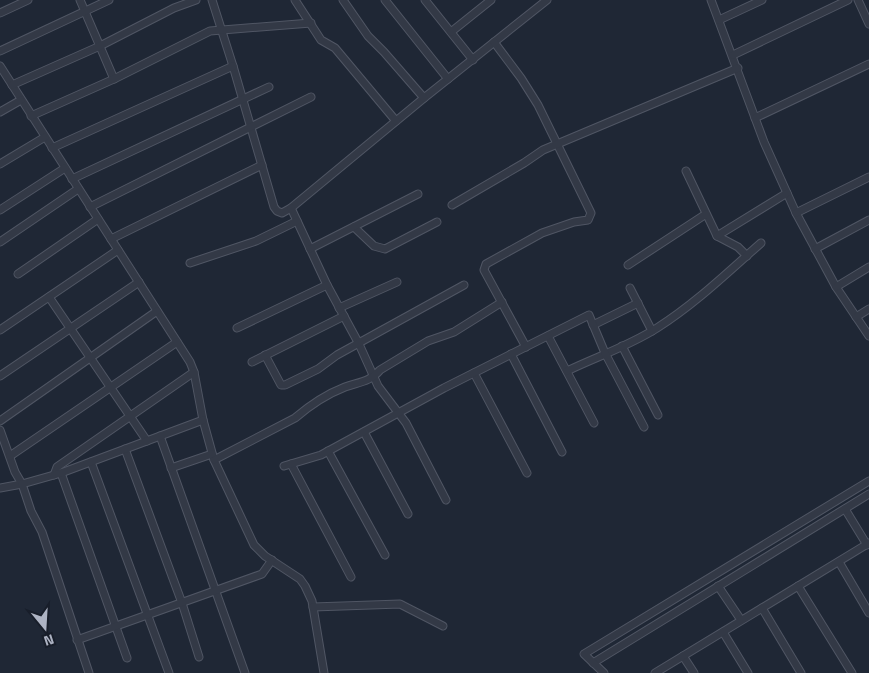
<svg xmlns="http://www.w3.org/2000/svg" width="869" height="673" viewBox="0 0 869 673" font-family="'Titillium Web',sans-serif">
  <style>
    .lines { fill: none; stroke-linecap: round; stroke-linejoin: round }
    .street-casing { stroke: #505664; stroke-width: 9 }
    .street { stroke: #333946; stroke-width: 7 }
  </style>
  <rect width="100%" height="100%" fill="#1f2735"/>
  <g class="lines">
    <defs>
      <g id="street">
        <path d="M80 0 114 79"/>
        <path d="M212 0 233 66 274 207 277 211 282 213 291 208 424 98 547 0"/>
        <path d="M295 0 321 40 335 48 396 121"/>
        <path d="M343 0 368 36 384 52 424 98"/>
        <path d="M385 0 448 79"/>
        <path d="M425 0 473 60"/>
        <path d="M711 0 764 142 796 213 836 287 869 336"/>
        <path d="M858 0 869 24"/>
        <path d="M0 13 28 0"/>
        <path d="M719 20 762 0"/>
        <path d="M451 32 491 0"/>
        <path d="M494 42 521 78 538 105 591 213 588 220 574 222 542 233 486 264 484 270 526 347"/>
        <path d="M0 51 109 0"/>
        <path d="M733 55 848 0"/>
        <path d="M0 66 190 362 194 372 203 420 214 460 254 545 265 556 300 579 305 586 312 601 324 673"/>
        <path d="M12 85 100 46 174 8 196 0"/>
        <path d="M0 112 21 100"/>
        <path d="M31 116 114 79 210 31 311 23"/>
        <path d="M755 118 869 64"/>
        <path d="M52 148 233 66"/>
        <path d="M0 164 45 137"/>
        <path d="M686 171 717 236 738 247 747 256"/>
        <path d="M72 179 269 87"/>
        <path d="M452 205 524 163 543 150 738 68"/>
        <path d="M90 207 311 97"/>
        <path d="M291 208 327 285 359 344 378 386 406 423 446 500"/>
        <path d="M0 210 65 168"/>
        <path d="M796 213 869 177"/>
        <path d="M354 227 374 246 385 249 437 222"/>
        <path d="M717 236 787 193"/>
        <path d="M111 239 262 165"/>
        <path d="M0 242 78 189"/>
        <path d="M310 249 418 194"/>
        <path d="M815 249 869 220"/>
        <path d="M190 263 256 241 297 221"/>
        <path d="M628 265 706 214"/>
        <path d="M18 274 98 219"/>
        <path d="M836 287 869 267"/>
        <path d="M630 288 652 331"/>
        <path d="M49 297 147 441"/>
        <path d="M339 308 397 282"/>
        <path d="M856 317 869 309"/>
        <path d="M593 325 638 303"/>
        <path d="M237 328 327 285"/>
        <path d="M0 330 118 250"/>
        <path d="M548 336 594 423"/>
        <path d="M622 346 658 415"/>
        <path d="M511 354 562 452"/>
        <path d="M265 355 281 385H285L318 369 337 355 464 285"/>
        <path d="M252 362 344 316"/>
        <path d="M567 371C596 357 629 346 657 328 695 304 728 272 761 243"/>
        <path d="M474 373 527 473"/>
        <path d="M0 376 139 282"/>
        <path d="M0 421 157 311"/>
        <path d="M0 430 15 472 22 484 0 488"/>
        <path d="M364 432 408 514"/>
        <path d="M160 436 245 673"/>
        <path d="M125 449 182 603 199 657"/>
        <path d="M328 451 385 555"/>
        <path d="M10 456 177 342"/>
        <path d="M214 460 295 418C309 406 327 394 345 387 359 382 370 382 380 370L428 341 454 332 502 302"/>
        <path d="M91 462 169 673"/>
        <path d="M291 464 351 577"/>
        <path d="M284 466 321 455 444 388 589 315 605 353 644 427"/>
        <path d="M171 468 212 454"/>
        <path d="M61 473 127 658"/>
        <path d="M54 475 57 467 194 372"/>
        <path d="M845 509 867 545"/>
        <path d="M839 562 869 613"/>
        <path d="M718 586 741 620"/>
        <path d="M798 586 852 673"/>
        <path d="M313 607 400 604 443 626"/>
        <path d="M762 608 801 673"/>
        <path d="M723 632 748 673"/>
        <path d="M77 640 262 574 272 560"/>
        <path d="M683 656 694 673"/>
        <path d="M593 663 869 494"/>
        <path d="M89 673 42 532 31 511 22 484 61 473 203 420"/>
        <path d="M604 673 584 654 869 481"/>
        <path d="M655 673 869 543"/>
      </g>
    </defs>
    <use href="#street" class="street-casing"/>
    <use href="#street" class="street"/>
  </g>
  <g transform="translate(45 628) rotate(162)" stroke="#181e2a" stroke-width="4" paint-order="stroke">
  <path d="M0-4L9 19L0 12L-9 19Z" fill="#adb3c3"/>
  <text y="-8" font-size="14" font-weight="bold" text-anchor="middle" fill="#adb3c3">N</text>
  </g>
</svg>
